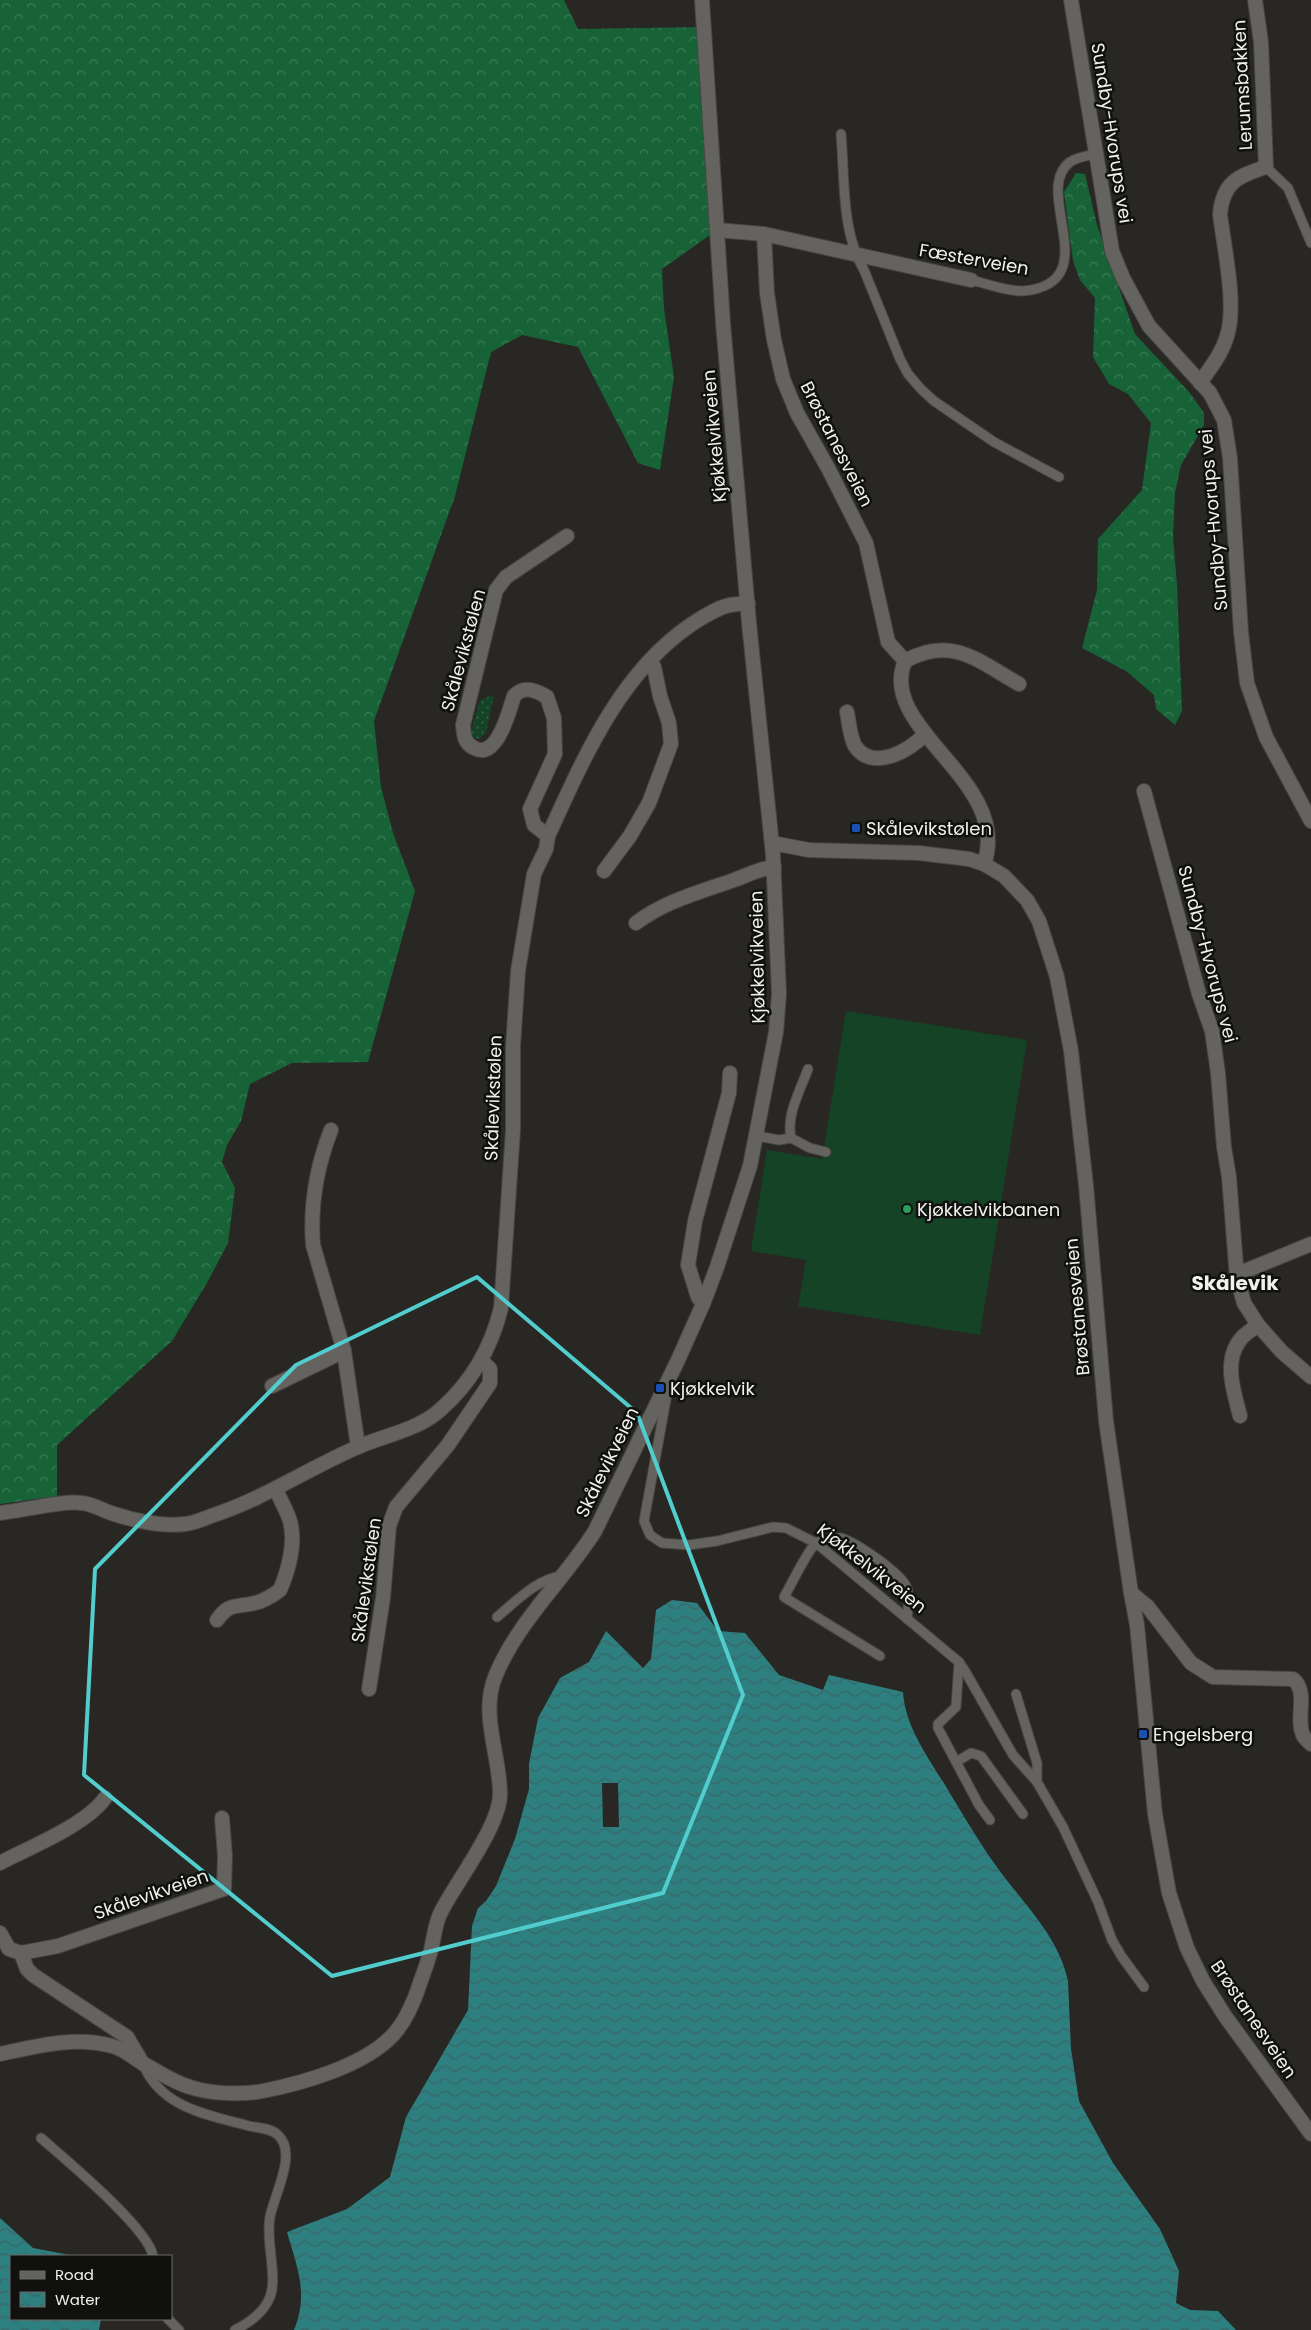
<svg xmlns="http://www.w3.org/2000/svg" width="1311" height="2330" viewBox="0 0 1311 2330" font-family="Poppins,sans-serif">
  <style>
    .green { fill: url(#green-dots) }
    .forest { fill: url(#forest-crowns) }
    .pitch { fill: #154326 }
    .water { fill: url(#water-waves) }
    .pier { fill: #282724 }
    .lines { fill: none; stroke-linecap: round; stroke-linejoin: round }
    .service-casing { stroke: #474643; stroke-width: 11 }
    .minor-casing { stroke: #474643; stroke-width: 16 }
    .tertiary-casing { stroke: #474643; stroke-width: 16 }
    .secondary-casing { stroke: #474643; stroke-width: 16 }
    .service { stroke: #64635f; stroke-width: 9 }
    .minor { stroke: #64635f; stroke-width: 14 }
    .tertiary { stroke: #64635f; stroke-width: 14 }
    .secondary { stroke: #64635f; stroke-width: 14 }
    .marked { fill: none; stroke: #52cdce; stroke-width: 4; stroke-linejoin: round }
    .transit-dot { fill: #1a4fb4; stroke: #10100f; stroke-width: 2 }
    .leisure-dot { fill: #2e9e5b; stroke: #10100f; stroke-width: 2 }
    .labels { text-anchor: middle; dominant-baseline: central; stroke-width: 5; stroke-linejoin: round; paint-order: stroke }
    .street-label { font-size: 18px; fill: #f1f0ee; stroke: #10100f }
    .poi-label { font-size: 18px; fill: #f1f0ee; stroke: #10100f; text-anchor: start }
    .quarter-label { font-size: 20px; font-weight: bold; fill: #f1f0ee; stroke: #10100f }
  </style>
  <defs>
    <pattern id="green-dots" width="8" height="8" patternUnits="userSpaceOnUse" patternTransform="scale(1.25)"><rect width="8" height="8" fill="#154326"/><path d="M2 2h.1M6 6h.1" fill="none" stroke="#385e46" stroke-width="1.8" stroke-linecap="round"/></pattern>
    <pattern id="forest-crowns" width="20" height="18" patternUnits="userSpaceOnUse" patternTransform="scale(1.25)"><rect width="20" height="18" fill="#176337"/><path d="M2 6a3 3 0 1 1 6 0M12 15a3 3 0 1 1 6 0" fill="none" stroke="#397a54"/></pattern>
    <pattern id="water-waves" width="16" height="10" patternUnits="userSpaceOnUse" patternTransform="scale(1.25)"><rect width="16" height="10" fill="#2e7f80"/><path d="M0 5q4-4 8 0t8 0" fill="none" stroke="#3a6666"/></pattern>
  </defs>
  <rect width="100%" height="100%" fill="#282724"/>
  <path class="green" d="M494 695 486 733 479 739 474 738 471 731 480 700Z"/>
  <g class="forest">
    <path d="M0 0H564L578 29 703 27 717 230 662 269 664 309 674 377 660 470 638 463 578 347 522 335 491 352 455 496 374 721 381 787 393 833 415 891 368 1062 292 1063 250 1084 241 1121 227 1145 222 1162 235 1188 228 1243 208 1281 172 1341 57 1445V1496L0 1504Z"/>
    <path d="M1076 173 1085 174 1097 225 1135 334 1190 393 1204 413V425L1181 465 1175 493 1173 537 1177 585 1182 711 1175 725 1156 709 1154 695 1126 671 1082 648 1097 590 1098 539 1142 490 1151 423 1128 394 1109 384 1093 357 1095 298 1080 280 1073 261 1064 192Z"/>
  </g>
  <path class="pitch" d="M846 1011 1027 1040 980 1335 798 1306 806 1260 751 1251 767 1150 822 1159Z"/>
  <g class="water">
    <path d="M672 1600 697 1603 718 1631 745 1633 779 1675 823 1690 829 1675 903 1692C905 1729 933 1764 951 1795 968 1823 985 1852 1005 1878 1029 1909 1060 1941 1068 1981L1071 2049 1079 2101 1113 2163 1160 2229 1179 2271 1176 2303 1190 2310 1218 2311 1236 2330H294C309 2294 297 2267 287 2232L347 2209 390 2177 406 2117 468 2010 472 1926 478 1908 486 1901 496 1886 515 1839 529 1789V1764L538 1718 560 1678 589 1662 606 1631 643 1668 651 1659 656 1610Z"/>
    <path d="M0 2218 33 2248 75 2256H11V2319H101L99 2330H0Z"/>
  </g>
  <path class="pier" d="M602 1783H618L619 1827H603Z"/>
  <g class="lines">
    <defs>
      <g id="service">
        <path d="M841 134C845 179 841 231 864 270L900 359 908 374 921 389 934 401 994 442 1059 477"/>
        <path d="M1266 167 1288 188 1311 243"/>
        <path d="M971 280C989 284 1013 294 1031 290 1103 277 1032 190 1070 162 1077 157 1087 156 1096 154"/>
        <path d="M757 1136 779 1140 791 1138 810 1148 826 1152"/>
        <path d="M791 1138C786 1115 800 1091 808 1069"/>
        <path d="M668 1389 644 1521 650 1535 662 1543 689 1545 717 1541 773 1527 786 1528 816 1543 833 1557 959 1662 965 1671 1013 1755 1037 1782 1063 1827 1098 1902 1112 1940 1122 1957 1144 1987"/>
        <path d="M497 1617C515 1602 538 1578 562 1576"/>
        <path d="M880 1656 784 1597C791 1585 807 1552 815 1544 820 1539 834 1537 841 1538 856 1542 902 1574 907 1588 910 1598 908 1609 907 1619"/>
        <path d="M959 1662 956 1707 938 1724V1728L979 1805 990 1820"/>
        <path d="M1016 1694 1037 1763V1782"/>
        <path d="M956 1762 971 1753 981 1756 1023 1814"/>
        <path d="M143 2064C161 2108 208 2115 249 2126 258 2128 271 2128 278 2135 298 2153 274 2195 270 2217 265 2239 278 2276 270 2297 264 2312 249 2323 235 2330"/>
        <path d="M41 2138C66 2160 148 2228 153 2256"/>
        <path d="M168 2319 179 2330"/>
      </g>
      <g id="minor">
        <path d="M1071 0 1112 251 1123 278 1149 326 1210 393 1224 420 1230 458 1241 632 1247 683 1266 737 1311 821"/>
        <path d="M717 230 764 234 971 280"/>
        <path d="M764 234 767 293 774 340 783 379 797 413 828 468 866 543 888 642 905 661C876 729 1013 781 984 864"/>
        <path d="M1200 383C1210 368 1222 354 1227 336 1237 305 1224 248 1220 214 1223 182 1238 176 1266 167L1261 42 1255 0"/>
        <path d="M905 661C952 635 978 661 1019 684"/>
        <path d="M847 712C849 722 850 737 855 746 872 772 910 751 925 734"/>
        <path d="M1144 791 1199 994 1212 1031 1218 1073 1224 1147 1229 1177 1237 1278 1244 1303 1258 1325 1282 1352 1311 1377"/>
        <path d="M548 836 534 825 530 809 555 754 554 718 547 697C536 690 524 685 514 696 509 711 497 761 474 748 464 743 464 735 463 725L496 590 506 577 567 536"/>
        <path d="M604 871 630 836 649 803 671 744 669 723 660 696 654 667 650 661"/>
        <path d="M636 923C665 901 700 892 734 880 748 875 758 869 774 867"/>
        <path d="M331 1130C317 1166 310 1206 313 1245L344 1351 358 1447"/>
        <path d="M1237 1278 1245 1271 1311 1244"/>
        <path d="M703 1304 698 1297 688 1265 695 1221 729 1093 730 1073"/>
        <path d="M272 1386 344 1351"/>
        <path d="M1240 1416C1234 1392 1223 1362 1240 1340 1244 1334 1252 1330 1258 1325"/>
        <path d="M0 1513C22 1511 63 1500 82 1503 93 1504 104 1511 114 1514 136 1521 162 1527 185 1524 195 1523 205 1518 214 1515 265 1498 309 1468 358 1447 385 1435 418 1430 440 1410 472 1382 491 1349 501 1308L513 1130V1047L518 971 534 874 546 849 548 836C583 760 619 673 692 624 703 617 713 610 726 606 733 604 741 604 748 603"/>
        <path d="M1131 1593 1148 1607 1191 1663 1213 1677 1293 1679C1309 1692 1295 1718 1303 1735 1304 1738 1309 1742 1311 1744"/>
        <path d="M217 1620C230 1602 235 1608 255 1603 264 1601 272 1596 280 1590 288 1571 296 1543 290 1521 287 1510 280 1500 276 1489"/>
        <path d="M369 1689 383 1598 389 1526 396 1507 448 1445 490 1383V1369L482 1361"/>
        <path d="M0 1863C30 1847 86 1825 105 1798"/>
        <path d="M0 1933 9 1949 21 1953 27 1969 33 1975 127 2037 143 2064"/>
        <path d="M21 1953 58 1946 224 1889 225 1856 222 1818"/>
      </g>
      <path id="tertiary" d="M772 843 809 850 919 853 969 859 984 864 1004 876 1027 900 1039 921 1057 977 1071 1051 1086 1185 1106 1421 1131 1593 1137 1625 1155 1814 1169 1893 1187 1948 1203 1981 1225 2016 1311 2134"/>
      <path id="secondary" d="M0 2054C37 2046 74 2036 112 2046 125 2049 134 2059 146 2065 160 2073 175 2083 190 2087 210 2094 243 2095 263 2091 303 2083 364 2066 393 2035 405 2022 415 2000 420 1983 424 1972 428 1961 431 1950 434 1938 435 1923 441 1912 456 1882 500 1826 500 1794 500 1755 480 1715 495 1677 517 1622 564 1580 595 1531L678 1360 703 1304 717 1267 750 1166 776 1032 779 994 773 855 749 623 723 323 702 0"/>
    </defs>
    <use href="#service" class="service-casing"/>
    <use href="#minor" class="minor-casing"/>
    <use href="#tertiary" class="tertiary-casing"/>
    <use href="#secondary" class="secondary-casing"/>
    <use href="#service" class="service"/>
    <use href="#minor" class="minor"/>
    <use href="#tertiary" class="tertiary"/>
    <use href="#secondary" class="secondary"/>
  </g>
  <path class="marked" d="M477 1277 637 1413 743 1695 663 1893 332 1976 84 1775 95 1569 296 1365Z"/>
  <g class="transit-dot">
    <rect x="851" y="823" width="10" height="10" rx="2.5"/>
    <rect x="655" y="1383" width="10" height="10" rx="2.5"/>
    <rect x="1138" y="1729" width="10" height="10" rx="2.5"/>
  </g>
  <circle class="leisure-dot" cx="907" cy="1209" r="5"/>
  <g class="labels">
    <g class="street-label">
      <text transform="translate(1242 85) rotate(-93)">Lerumsbakken</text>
      <text transform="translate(1112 133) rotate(81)">Sundby-Hvorups vei</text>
      <text transform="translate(974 259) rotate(10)">Fæsterveien</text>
      <text transform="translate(714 436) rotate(-95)">Kjøkkelvikveien</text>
      <text transform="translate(837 444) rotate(63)">Brøstanesveien</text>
      <text transform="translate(1213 520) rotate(-95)">Sundby-Hvorups vei</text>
      <text transform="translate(463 650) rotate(-75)">Skålevikstølen</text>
      <text transform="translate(1208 954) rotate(75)">Sundby-Hvorups vei</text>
      <text transform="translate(757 957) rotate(-91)">Kjøkkelvikveien</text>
      <text transform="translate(493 1098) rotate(-88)">Skålevikstølen</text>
      <text transform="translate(1077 1307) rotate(-95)">Brøstanesveien</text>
      <text transform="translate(607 1462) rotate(-64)">Skålevikveien</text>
      <text transform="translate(872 1568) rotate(38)">Kjøkkelvikveien</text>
      <text transform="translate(366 1580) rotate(-82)">Skålevikstølen</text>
      <text transform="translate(151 1894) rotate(-19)">Skålevikveien</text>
      <text transform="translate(1254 2019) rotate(56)">Brøstanesveien</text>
    </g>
    <g class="poi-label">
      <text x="866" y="828">Skålevikstølen</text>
      <text x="917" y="1209">Kjøkkelvikbanen</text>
      <text x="670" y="1388">Kjøkkelvik</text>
      <text x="1153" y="1734">Engelsberg</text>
    </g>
    <g class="quarter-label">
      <text x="1235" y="1283">Skålevik</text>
    </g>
  </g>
  <rect x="10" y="2255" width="162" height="65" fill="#10100f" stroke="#6a6a68"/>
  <rect x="20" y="2271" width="25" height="8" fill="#64635f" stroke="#6a6a68"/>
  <text x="55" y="2280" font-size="15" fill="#f1f0ee">Road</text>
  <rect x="20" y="2292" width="25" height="15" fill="url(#water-waves)" stroke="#6a6a68"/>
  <text x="55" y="2305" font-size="15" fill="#f1f0ee">Water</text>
</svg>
